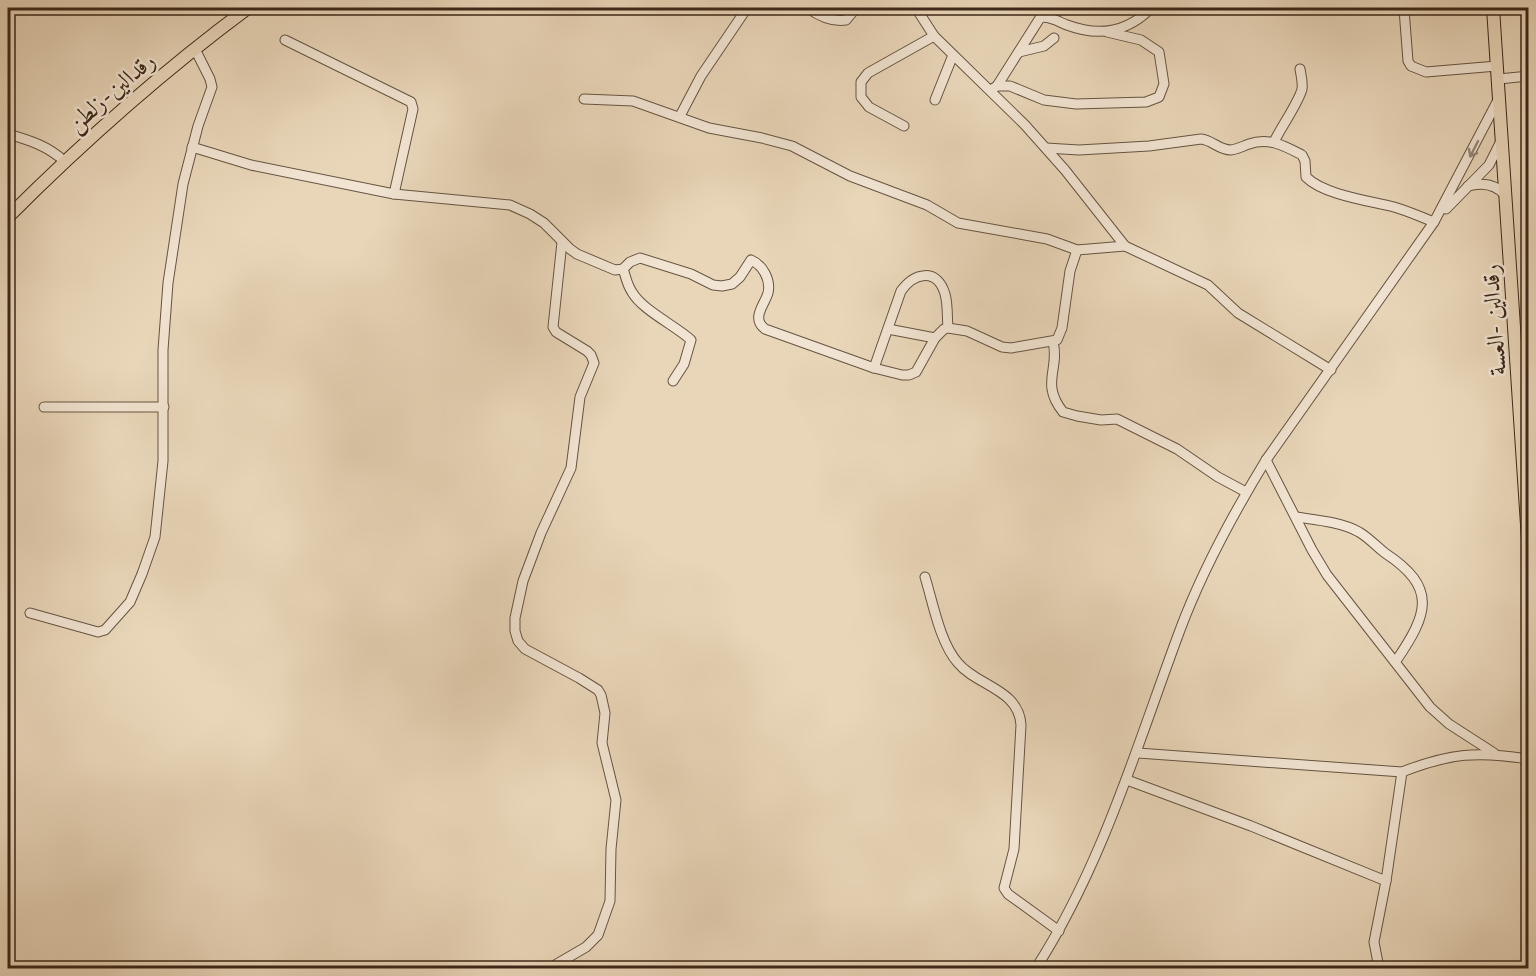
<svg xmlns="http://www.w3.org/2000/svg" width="1536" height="976" viewBox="0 0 1536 976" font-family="'IM FELL Great Primer',Amiri,serif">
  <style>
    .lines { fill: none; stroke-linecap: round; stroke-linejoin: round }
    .minor-casing { stroke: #665441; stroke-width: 11 }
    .major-casing { stroke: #3b2819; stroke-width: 14 }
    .minor { stroke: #f1e4d2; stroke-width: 9 }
    .major { stroke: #e9d6b9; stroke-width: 12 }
    .oneway { stroke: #968676 }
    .labels { text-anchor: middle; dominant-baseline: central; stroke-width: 5; stroke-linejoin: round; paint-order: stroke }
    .street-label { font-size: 24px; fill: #3b2819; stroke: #f1e4d2 }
  </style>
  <rect width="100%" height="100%" fill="#e9d6b9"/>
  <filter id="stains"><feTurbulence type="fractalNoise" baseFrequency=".00333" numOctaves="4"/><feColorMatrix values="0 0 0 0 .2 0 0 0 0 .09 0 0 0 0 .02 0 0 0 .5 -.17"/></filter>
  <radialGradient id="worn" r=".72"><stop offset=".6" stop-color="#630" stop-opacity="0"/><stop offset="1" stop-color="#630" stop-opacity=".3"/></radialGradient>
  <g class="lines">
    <defs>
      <g id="minor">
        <path d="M808 8C819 16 832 22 846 20L856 8"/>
        <path d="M916 8 934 36 1025 125 1065 170 1125 246 1208 285 1238 313 1331 370"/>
        <path d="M1404 9 1408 61 1411 66 1426 72 1497 66"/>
        <path d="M285 40 411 102 413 109 394 194"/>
        <path d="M1019 52 1044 46 1054 38"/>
        <path d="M1499 79 1528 76"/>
        <path d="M997 86H1010L1044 100 1076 104 1146 102 1159 97 1164 84 1159 52 1141 40 1107 32"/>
        <path d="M992 89 997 86 1040 18C1048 15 1059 22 1067 25 1099 37 1128 32 1151 8"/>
        <path d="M584 99 633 101 709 128 762 138 792 146 850 176 927 205 958 223 1047 239 1077 250 1125 246"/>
        <path d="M935 100 953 55"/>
        <path d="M680 116 701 76 747 8"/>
        <path d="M904 126 869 107 861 97V82L868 73 934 36"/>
        <path d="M8 134C29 140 48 146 64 161"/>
        <path d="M1274 142C1281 127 1299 102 1302 89 1303 82 1301 75 1300 69"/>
        <path d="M192 147 251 165 394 194 510 205 530 214 544 223 570 249 577 254 615 270 623 269 630 262 640 258 691 274 713 285 722 286 732 284 740 277 751 260C763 265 771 280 768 293 764 306 751 318 765 329L874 368 902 375H909L916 372 935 338 944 329 948 328 967 331 1002 347 1011 348 1057 340 1062 328 1070 271 1077 250"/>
        <path d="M1046 148 1079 150 1149 146 1201 139C1212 140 1219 150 1231 150 1238 149 1243 146 1249 144 1269 137 1285 146 1302 155L1305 161 1306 177C1324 195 1370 201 1394 207 1408 211 1421 217 1434 222"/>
        <path d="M1468 186C1483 182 1496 184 1506 196"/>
        <path d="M1446 209 1489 165 1501 141"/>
        <path d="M623 269C626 277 627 285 632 292 642 310 676 326 691 340L684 364 673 381"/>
        <path d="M888 329 935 338"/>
        <path d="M1053 342C1060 369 1040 383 1063 412L1077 416 1101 420 1117 419 1177 449 1218 477 1246 492"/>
        <path d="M874 368 901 291C914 273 937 267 945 294 948 304 947 317 948 328"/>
        <path d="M44 407H164"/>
        <path d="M1266 460 1312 550 1327 575 1430 707 1449 724 1494 753"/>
        <path d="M1296 517C1316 520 1341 522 1359 532 1369 538 1376 546 1385 553 1438 588 1428 614 1396 661"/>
        <path d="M925 577C933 603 940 643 958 663 977 686 1019 689 1021 725L1014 849 1004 888 1008 894 1059 931"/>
        <path d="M30 613 98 632 105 630 130 602 142 574 155 537 163 461V350L168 283 183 184 198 126 212 87 210 79 195 49"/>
        <path d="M1138 753 1402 772C1450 753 1478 751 1528 759"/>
        <path d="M1127 780 1251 826 1386 881"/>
        <path d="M550 968 586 947 598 935 610 901 611 849 616 800 602 743 605 713 601 695 598 690 579 678 525 649 518 641 515 631V618L523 581 541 533 571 468 580 397 594 363 591 355 587 351 556 332 553 327 562 242"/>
        <path d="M1036 968C1103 864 1137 745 1180 630 1202 571 1233 514 1266 460L1434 222 1499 98"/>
        <path d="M1379 968 1374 942 1386 881 1402 772"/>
      </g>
      <g id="major">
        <path d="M1493 8 1528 540"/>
        <path d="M8 217C83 142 163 71 248 8"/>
      </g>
    </defs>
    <use href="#minor" class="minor-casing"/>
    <use href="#major" class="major-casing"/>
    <use href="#minor" class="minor"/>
    <use href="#major" class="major"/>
  </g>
  <defs><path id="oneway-shaft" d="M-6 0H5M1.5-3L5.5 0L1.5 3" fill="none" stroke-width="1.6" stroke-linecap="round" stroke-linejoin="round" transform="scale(1.5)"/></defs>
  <use class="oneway" href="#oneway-shaft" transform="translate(1474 149) rotate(117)"/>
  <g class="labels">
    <g class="street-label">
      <text transform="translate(111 92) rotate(-41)">رقدالين-زلطن</text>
      <text transform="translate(1494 320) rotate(-94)">رقدالين -العسة</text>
    </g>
  </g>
  <rect width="1536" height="976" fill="none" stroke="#e9d6b9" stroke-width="30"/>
  <rect x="9" y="9" width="1518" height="958" fill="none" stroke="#3b2819" stroke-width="3"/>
  <rect x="15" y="15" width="1506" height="946" fill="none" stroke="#3b2819" stroke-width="1.5"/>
  <rect width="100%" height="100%" filter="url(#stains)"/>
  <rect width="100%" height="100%" fill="url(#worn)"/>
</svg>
